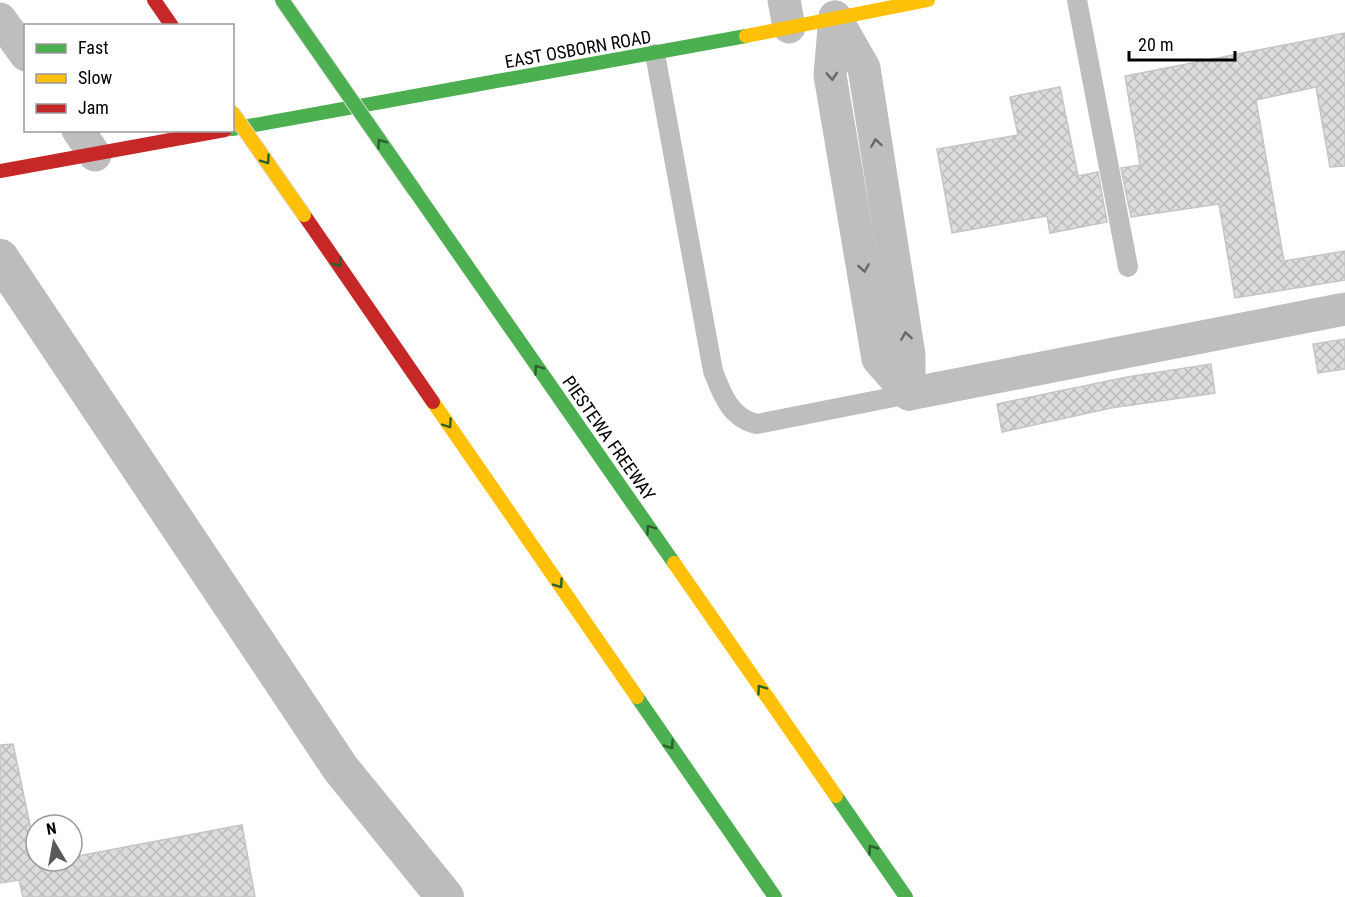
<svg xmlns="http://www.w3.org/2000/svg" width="1345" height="897" viewBox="0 0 1345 897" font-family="'Roboto Condensed',sans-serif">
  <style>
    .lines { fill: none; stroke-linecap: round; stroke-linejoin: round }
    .canal { stroke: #bcbcbc; stroke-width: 38 }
    .building { fill: url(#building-cross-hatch); stroke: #c5c5c5; stroke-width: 1.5 }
    .lane { stroke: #bebebe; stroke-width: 20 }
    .street { stroke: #bebebe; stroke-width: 33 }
    .fast { stroke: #4caf50; stroke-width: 14 }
    .slow { stroke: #ffc107; stroke-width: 14 }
    .jam { stroke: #c62828; stroke-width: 14 }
    .fast-bridge-casing { stroke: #dbdbdb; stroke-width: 16; stroke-linecap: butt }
    .slow-bridge-casing { stroke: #dbdbdb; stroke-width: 16; stroke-linecap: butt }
    .fast-bridge { stroke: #4caf50; stroke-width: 14 }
    .slow-bridge { stroke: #ffc107; stroke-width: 14 }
    .oneway { stroke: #686868 }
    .oneway2 { stroke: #2a602c }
    .labels { text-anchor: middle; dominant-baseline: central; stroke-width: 4.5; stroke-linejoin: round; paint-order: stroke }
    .street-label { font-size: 18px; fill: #000; stroke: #fff }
  </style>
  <defs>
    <pattern id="building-cross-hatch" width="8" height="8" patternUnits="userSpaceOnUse" patternTransform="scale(1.5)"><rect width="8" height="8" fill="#dcdcdc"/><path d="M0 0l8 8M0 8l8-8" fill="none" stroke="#bbb"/></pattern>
  </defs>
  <rect width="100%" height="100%" fill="#fff"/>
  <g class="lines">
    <path class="canal" d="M0 258 341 769 445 897"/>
  </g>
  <g class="building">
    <path d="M1345 33V166L1330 167 1316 87 1256 100 1284 261 1345 251V280L1235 298 1219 204 1131 217 1121 168 1140 165 1125 76Z"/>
    <path d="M1060 87 1078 176 1098 172 1107 222 1050 233 1047 216 952 233 937 149 1018 135 1010 97Z"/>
    <path d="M1345 339V369L1318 373 1313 344Z"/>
    <path d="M1211 364 1215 393 1111 408 1002 432 997 404 1127 377Z"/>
    <path d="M13 744 38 863 72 861V857L242 825 255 897H23L19 880 0 883V745Z"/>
  </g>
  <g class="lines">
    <g class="lane">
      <path d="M1077 0 1128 267"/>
      <path d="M655 54 713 371C722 394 730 418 757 424L909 394"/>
    </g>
    <g class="street">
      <path d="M784 0 789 27"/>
      <path d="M835 17 830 75 878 359 909 394"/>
      <path d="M835 17 864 68 909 355V394"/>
      <path d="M0 19 26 55"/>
      <path d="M78 130 95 155"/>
      <path d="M909 394 1345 309"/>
    </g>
    <g class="fast">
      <path d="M232 129 746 36"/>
      <path d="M415 191 674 563"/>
      <path d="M637 697 775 897"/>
      <path d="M836 796 906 897"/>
    </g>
    <g class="slow">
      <path d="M746 36 928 0"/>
      <path d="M433 402 637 697"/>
      <path d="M674 563 836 796"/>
    </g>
    <g class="jam">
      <path d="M154 0 172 26"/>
      <path d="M0 171 225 130"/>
      <path d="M304 215 433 402"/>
    </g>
    <defs>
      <path id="fast-bridge" d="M282 0 415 191"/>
      <path id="slow-bridge" d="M232 112 304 215"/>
    </defs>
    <use href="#fast-bridge" class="fast-bridge-casing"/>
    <use href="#slow-bridge" class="slow-bridge-casing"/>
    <use href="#fast-bridge" class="fast-bridge"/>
    <use href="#slow-bridge" class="slow-bridge"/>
  </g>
  <defs><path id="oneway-chevron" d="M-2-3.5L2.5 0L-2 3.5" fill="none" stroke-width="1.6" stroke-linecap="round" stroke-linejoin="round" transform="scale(1.5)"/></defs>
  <g class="oneway">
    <use href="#oneway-chevron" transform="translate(832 76) rotate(86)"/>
    <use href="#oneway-chevron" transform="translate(876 143) rotate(-99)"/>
    <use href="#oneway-chevron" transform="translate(864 268) rotate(81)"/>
    <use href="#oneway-chevron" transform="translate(906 336) rotate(-99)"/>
  </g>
  <g class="oneway2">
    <use href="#oneway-chevron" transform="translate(381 143) rotate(-125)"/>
    <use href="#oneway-chevron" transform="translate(266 160) rotate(55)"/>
    <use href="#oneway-chevron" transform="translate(338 263) rotate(55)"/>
    <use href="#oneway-chevron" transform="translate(538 369) rotate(-125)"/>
    <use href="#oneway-chevron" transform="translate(448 424) rotate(55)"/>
    <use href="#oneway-chevron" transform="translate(650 529) rotate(-125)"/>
    <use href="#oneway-chevron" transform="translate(559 584) rotate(55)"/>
    <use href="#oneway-chevron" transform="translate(761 689) rotate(-125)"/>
    <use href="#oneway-chevron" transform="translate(670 745) rotate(55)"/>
    <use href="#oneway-chevron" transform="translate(872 849) rotate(-125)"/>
  </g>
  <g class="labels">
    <g class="street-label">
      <text transform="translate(578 49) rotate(-10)">EAST OSBORN ROAD</text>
      <text transform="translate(609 438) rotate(55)">PIESTEWA FREEWAY</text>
    </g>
  </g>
  <rect x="24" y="24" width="210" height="108" fill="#ffffff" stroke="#999999" stroke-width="1.5"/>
  <rect x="36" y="44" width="30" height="9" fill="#4caf50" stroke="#999999" stroke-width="1.5"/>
  <text x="78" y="54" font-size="18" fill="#000000">Fast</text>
  <rect x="36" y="74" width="30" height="9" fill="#ffc107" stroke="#999999" stroke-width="1.5"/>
  <text x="78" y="84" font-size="18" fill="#000000">Slow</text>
  <rect x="36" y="104" width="30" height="9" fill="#c62828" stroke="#999999" stroke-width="1.5"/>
  <text x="78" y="114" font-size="18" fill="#000000">Jam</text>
  <g transform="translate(54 843) rotate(350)"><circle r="28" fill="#ffffff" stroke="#999999" stroke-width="1.5"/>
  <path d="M0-4.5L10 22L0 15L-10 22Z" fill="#595959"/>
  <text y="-9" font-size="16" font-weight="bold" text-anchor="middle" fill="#000000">N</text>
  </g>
  <path d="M1129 51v9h106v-9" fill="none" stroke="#000000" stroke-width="3"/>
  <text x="1138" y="51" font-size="18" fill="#000000" stroke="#ffffff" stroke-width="4.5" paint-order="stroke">20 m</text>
</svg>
